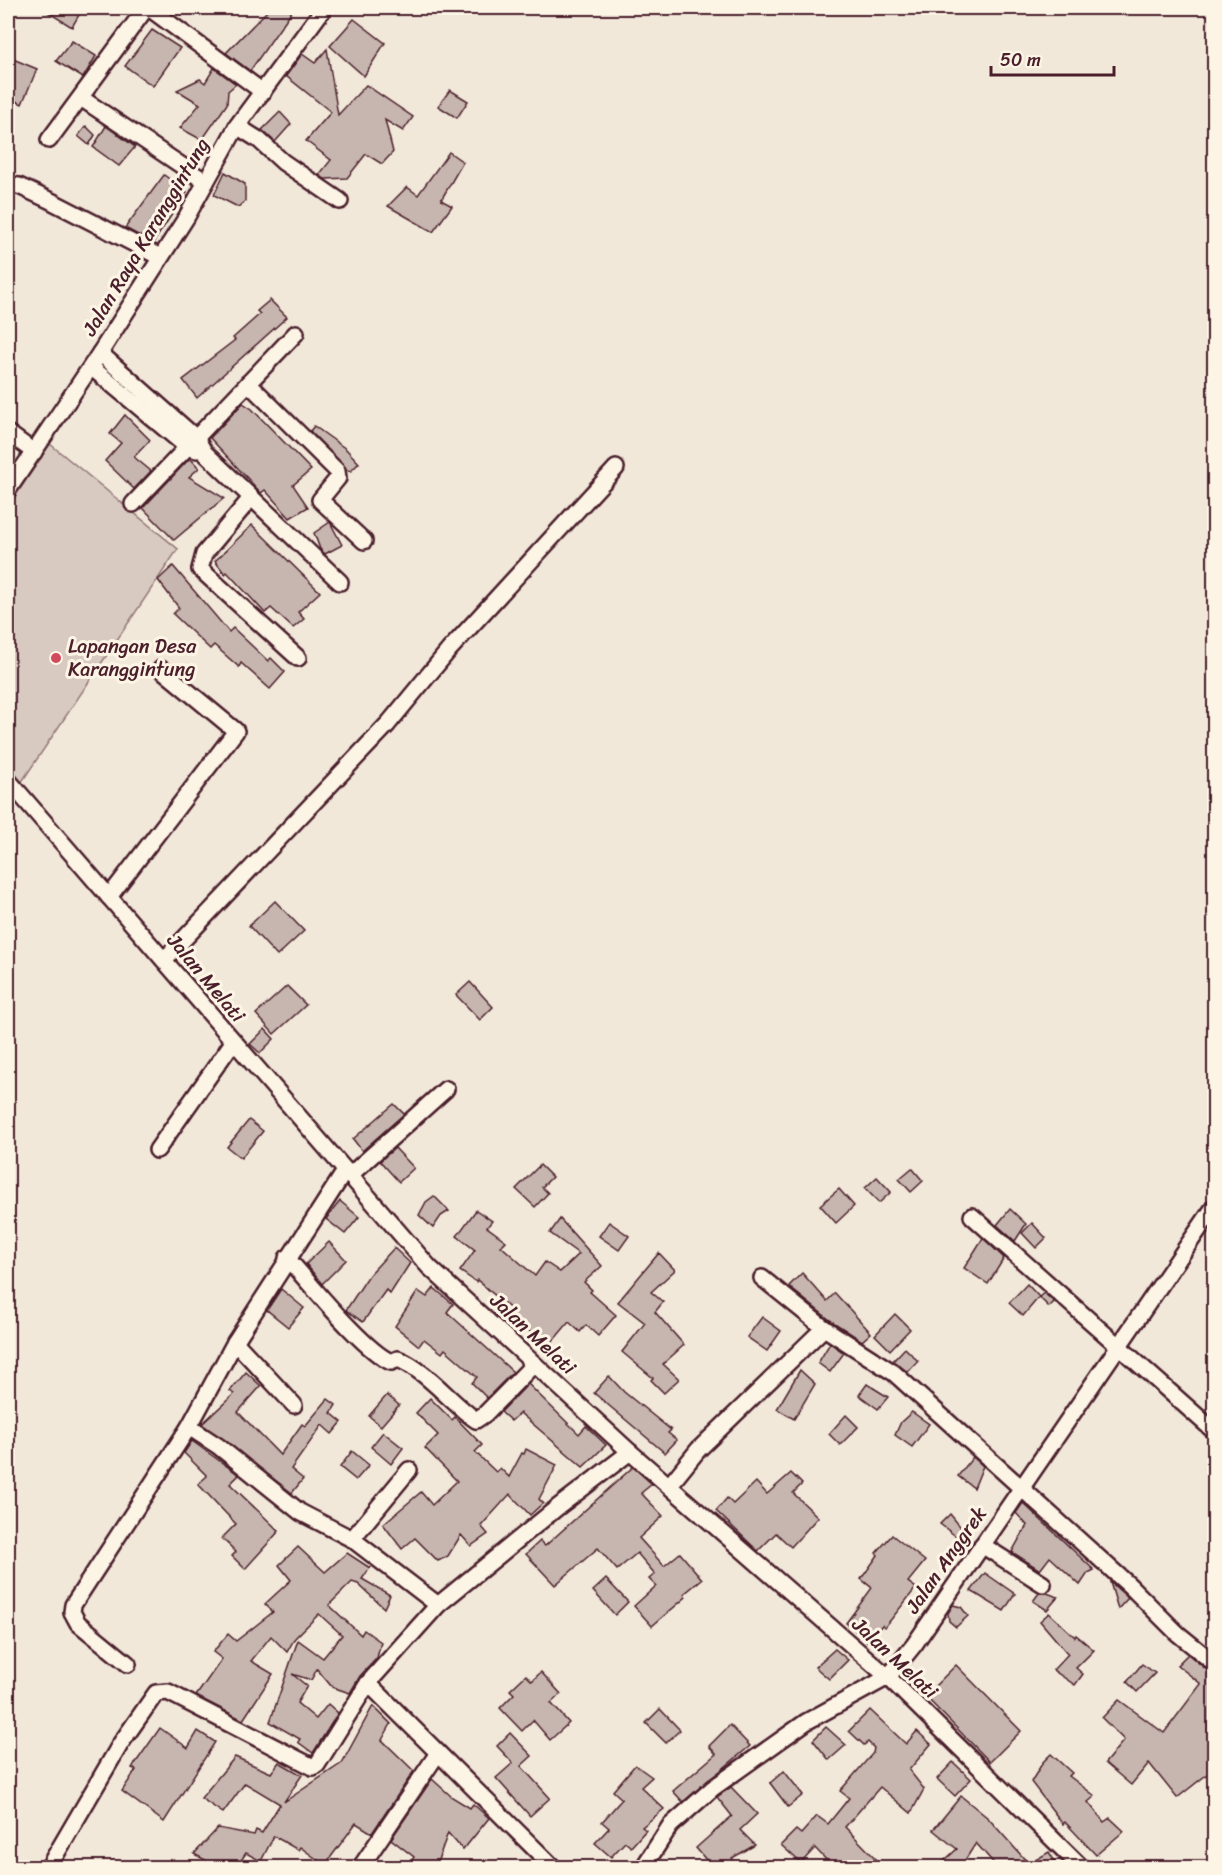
<svg xmlns="http://www.w3.org/2000/svg" width="1222" height="1875" viewBox="0 0 1222 1875" font-family="Sriracha,sans-serif">
  <style>
    .green { fill: #d8cac0; stroke: #917476; stroke-width: 1.5 }
    .building { fill: #c7b6af; stroke: #4a1f2b; stroke-width: 1.5 }
    .lines { fill: none; stroke-linecap: round; stroke-linejoin: round }
    .street-casing { stroke: #4a1f2b; stroke-width: 20 }
    .street { stroke: #fcf5e5; stroke-width: 15 }
    .poi-dot { fill: #d1495b; stroke: #fcf5e5; stroke-width: 2 }
    .labels { text-anchor: middle; dominant-baseline: central; stroke-width: 6; stroke-linejoin: round; paint-order: stroke }
    .street-label { font-size: 20px; fill: #4a1f2b; stroke: #fcf5e5 }
    .poi-label { font-size: 20px; fill: #4a1f2b; stroke: #fcf5e5; text-anchor: start }
  </style>
  <rect width="100%" height="100%" fill="#f1e8da"/>
  <filter id="ink" filterUnits="userSpaceOnUse"><feTurbulence type="fractalNoise" baseFrequency=".0167" numOctaves="2"/><feDisplacementMap in="SourceGraphic" scale="12" xChannelSelector="R" yChannelSelector="G"/><feConvolveMatrix kernelMatrix="1 2 1 2 8 2 1 2 1" color-interpolation-filters="sRGB"/></filter>
  <g filter="url(#ink)">
    <path class="green" d="M50 444 178 549 21 783 8 766V507Z"/>
    <g class="building">
      <path d="M41 8H83L72 27Z"/>
      <path d="M270 8H294L250 71 226 53Z"/>
      <path d="M354 19 385 43 364 76 330 46Z"/>
      <path d="M152 30 180 48 153 86 125 66Z"/>
      <path d="M72 41 96 56 83 78 56 61Z"/>
      <path d="M327 49 338 115 366 85 413 117 403 131 385 120 393 152 382 164 366 154 347 178 325 179 319 175 331 160 306 141 331 112 286 76 302 54 315 63Z"/>
      <path d="M13 59 37 69 22 104 8 97V69Z"/>
      <path d="M214 68 236 84 228 91 227 104 202 140 180 128 200 104 177 90 200 79 205 83Z"/>
      <path d="M450 90 468 101 457 118 438 106Z"/>
      <path d="M280 112 291 124 275 142 262 130Z"/>
      <path d="M86 126 95 135 89 145 78 136Z"/>
      <path d="M106 126 135 147 119 166 93 147Z"/>
      <path d="M449 152 463 162 441 200 452 206 433 232 388 206 407 187 418 195Z"/>
      <path d="M225 172 245 184V201L238 207 214 195Z"/>
      <path d="M164 175 187 192 153 243 125 228Z"/>
      <path d="M270 300 287 317 197 398 183 380 235 340 233 338 260 314 257 311Z"/>
      <path d="M243 403 252 409 311 470 293 485 308 507 290 518 265 490 261 493 210 438Z"/>
      <path d="M125 415 150 440 134 457 151 471 134 489 105 461 121 443 110 434Z"/>
      <path d="M314 426 346 449 359 463 351 471 347 470 310 431Z"/>
      <path d="M190 458 199 468 189 477 224 498 174 540 143 508Z"/>
      <path d="M330 522 342 545 325 554 320 549 314 533Z"/>
      <path d="M252 525 320 592 298 612 304 619 293 628 271 608 265 613 227 572 225 574 215 561Z"/>
      <path d="M173 566 229 632 233 628 268 661 271 658 285 672 270 689 241 663 239 667 214 645 210 649 173 614 179 608 158 580Z"/>
      <path d="M275 901 304 931 277 956 249 926Z"/>
      <path d="M470 982 493 1007 480 1020 456 995Z"/>
      <path d="M287 986 306 1005 274 1034 256 1014Z"/>
      <path d="M265 1029 274 1039 260 1053 250 1044Z"/>
      <path d="M394 1104 404 1114 362 1151 353 1139Z"/>
      <path d="M249 1120 263 1131 241 1158 227 1147Z"/>
      <path d="M395 1148 414 1168 399 1182 380 1161Z"/>
      <path d="M540 1165 552 1177 542 1187 548 1193 535 1207 516 1189Z"/>
      <path d="M912 1168 923 1181 911 1192 899 1179Z"/>
      <path d="M877 1177 891 1192 879 1203 865 1188Z"/>
      <path d="M839 1189 854 1206 836 1223 820 1205Z"/>
      <path d="M434 1196 449 1211 441 1216 433 1228 419 1215 426 1202Z"/>
      <path d="M340 1201 359 1217 345 1234 326 1219Z"/>
      <path d="M1010 1209 1026 1224 1015 1241 997 1225Z"/>
      <path d="M476 1210 492 1221 487 1227 506 1241 501 1246 535 1276 545 1262 560 1272 579 1254 550 1233 560 1219 602 1266 584 1282 592 1290 590 1292 616 1315 598 1336 586 1325 580 1332 569 1322 548 1347 510 1315 513 1311 477 1280 476 1282 460 1271 475 1250 457 1236Z"/>
      <path d="M609 1222 629 1236 619 1250 599 1236Z"/>
      <path d="M1032 1223 1046 1238 1036 1248 1022 1233Z"/>
      <path d="M983 1238 1004 1258 988 1284 964 1268Z"/>
      <path d="M329 1242 346 1260 322 1284 306 1264Z"/>
      <path d="M394 1248 410 1263 390 1294 386 1290 363 1322 346 1310 369 1275Z"/>
      <path d="M659 1253 675 1270 651 1292 663 1302 655 1312 684 1345 663 1364 679 1379 664 1393 651 1380 653 1378 622 1352 645 1323 618 1302Z"/>
      <path d="M802 1273 827 1301 835 1293 871 1333 862 1341 830 1320 794 1291 789 1286Z"/>
      <path d="M1027 1284 1039 1297 1023 1316 1009 1303Z"/>
      <path d="M434 1288 453 1304 447 1312 513 1372 487 1398 472 1383 477 1377 445 1349 442 1353 424 1339 419 1346 395 1326 418 1291 427 1297Z"/>
      <path d="M281 1289 304 1308 288 1327 267 1310Z"/>
      <path d="M1044 1293 1054 1302 1049 1307 1039 1297Z"/>
      <path d="M895 1314 910 1329 890 1350 875 1335Z"/>
      <path d="M762 1317 781 1331 767 1351 747 1337Z"/>
      <path d="M830 1343 844 1353 830 1372 818 1363Z"/>
      <path d="M905 1348 918 1361 908 1372 893 1361Z"/>
      <path d="M800 1370 815 1384 794 1419 777 1409Z"/>
      <path d="M246 1372 261 1386 238 1412 280 1455 302 1424 305 1426 328 1399 336 1405 331 1413 342 1422 332 1434 322 1425 291 1469 303 1479 292 1493 202 1424 234 1394 230 1391Z"/>
      <path d="M609 1376 624 1392 671 1430 668 1433 677 1440 665 1453 594 1393Z"/>
      <path d="M528 1384 579 1434 586 1426 606 1445 583 1467 520 1413 511 1421 501 1412Z"/>
      <path d="M867 1384 888 1397 878 1409 859 1395Z"/>
      <path d="M387 1395 399 1405 381 1426 369 1416Z"/>
      <path d="M430 1398 452 1420 455 1417 482 1445 475 1452 496 1472 500 1468 509 1477 522 1453 524 1454 526 1449 557 1465 539 1499 543 1503 530 1515 510 1494 481 1526 488 1534 471 1546 461 1535 448 1556 438 1561 415 1538 402 1549 383 1524 421 1492 432 1505 457 1481 425 1448 438 1435 416 1413Z"/>
      <path d="M912 1412 929 1424 912 1447 895 1435 901 1422Z"/>
      <path d="M846 1415 858 1427 840 1445 829 1434Z"/>
      <path d="M383 1432 403 1448 391 1464 371 1447Z"/>
      <path d="M192 1441 239 1475 230 1484 279 1531 245 1569 232 1556 236 1552 222 1538 236 1524 198 1484 207 1476 184 1453Z"/>
      <path d="M352 1451 369 1465 356 1480 340 1467Z"/>
      <path d="M973 1457 983 1466 974 1488 958 1476Z"/>
      <path d="M633 1467 652 1484 641 1493 663 1516 639 1538 664 1566 680 1553 702 1579 684 1594 686 1597 652 1626 634 1606 656 1586 649 1579 655 1574 637 1553 617 1570 598 1548 555 1585 526 1554 540 1541 545 1546Z"/>
      <path d="M791 1473 802 1484 793 1493 818 1517 791 1547 776 1533 758 1551 716 1511 727 1498 733 1504 756 1482 767 1494Z"/>
      <path d="M1023 1503 1094 1570 1088 1573 1080 1585 1050 1557 1040 1570 1012 1552 1027 1525 1016 1513Z"/>
      <path d="M950 1514 973 1542 970 1547 940 1524Z"/>
      <path d="M892 1535 925 1561 908 1582 916 1588 885 1627 882 1625 868 1642 846 1623 872 1588 861 1579 878 1555 876 1553Z"/>
      <path d="M298 1547 325 1572 347 1553 370 1568 362 1579 390 1595 384 1608 358 1584 352 1582 329 1605 361 1635 364 1630 381 1642 377 1658 360 1676 350 1693 332 1687 317 1669 311 1680 292 1674 307 1686 297 1703 316 1719 328 1704 338 1713 313 1753 298 1742 300 1739 270 1722 298 1640 323 1658 342 1635 319 1614 295 1638 287 1652 271 1636 251 1661 273 1674 243 1720 196 1696 222 1659 213 1652 228 1634 236 1641 273 1612 265 1604 291 1580 279 1565Z"/>
      <path d="M985 1573 1015 1594 1004 1611 971 1591Z"/>
      <path d="M606 1579 628 1602 615 1615 593 1591Z"/>
      <path d="M1110 1582 1128 1598 1118 1609Z"/>
      <path d="M1039 1593H1047L1058 1597 1047 1610 1033 1601Z"/>
      <path d="M953 1605 961 1607 968 1616 956 1627 949 1621 948 1613Z"/>
      <path d="M1049 1613 1075 1637 1076 1635 1094 1650 1076 1668 1083 1674 1075 1685 1053 1670 1068 1654 1040 1621Z"/>
      <path d="M835 1649 848 1660 829 1679 815 1667Z"/>
      <path d="M1188 1654 1208 1671 1215 1672V1733L1209 1741 1215 1748V1768L1177 1798 1149 1763 1131 1785 1105 1763 1124 1740 1102 1718 1119 1700 1164 1733 1201 1684 1177 1665Z"/>
      <path d="M1142 1664 1155 1673 1137 1692 1127 1682Z"/>
      <path d="M956 1665 1021 1731 990 1762 925 1696Z"/>
      <path d="M541 1672 561 1694 551 1703 569 1723 550 1740 533 1720 522 1731 500 1708 514 1694 510 1690 526 1675 532 1681Z"/>
      <path d="M373 1706 391 1724 382 1740 414 1771 372 1833 356 1823 325 1865 300 1847 298 1850 274 1836 261 1861 246 1853 236 1868H220L194 1854 218 1828 254 1835 256 1830 262 1833 280 1804 245 1783 223 1813 201 1798 235 1757 271 1773 279 1762 302 1775 284 1802 342 1763Z"/>
      <path d="M660 1709 680 1730 666 1743 646 1723Z"/>
      <path d="M870 1710 906 1744 917 1731 931 1744 909 1770 924 1789 911 1813 880 1787 845 1827 878 1861 871 1868H834L815 1848 801 1863 781 1845 796 1830 801 1834 817 1816 828 1824 849 1798 840 1791 873 1753 874 1748 868 1742 864 1745 849 1731Z"/>
      <path d="M730 1725 750 1746 683 1802 673 1791 716 1754 709 1746Z"/>
      <path d="M826 1727 846 1745 829 1760 813 1740Z"/>
      <path d="M160 1728 188 1748 198 1731 215 1742 164 1822 122 1791 136 1770 132 1768Z"/>
      <path d="M510 1733 532 1756 521 1766 550 1798 530 1816 496 1778 513 1763 497 1746Z"/>
      <path d="M1051 1754 1072 1773 1069 1776 1095 1796 1088 1802 1104 1822 1110 1818 1124 1831 1096 1855 1065 1822 1063 1824 1031 1782 1043 1762Z"/>
      <path d="M953 1762 971 1779 955 1796 937 1779Z"/>
      <path d="M635 1765 652 1777 641 1787 664 1809 642 1827 646 1830 631 1847 625 1842 611 1857 595 1843 609 1828 602 1822 622 1799 613 1791Z"/>
      <path d="M784 1771 803 1795 788 1807 770 1783Z"/>
      <path d="M432 1779 452 1797 470 1808 473 1804 489 1818 463 1850 448 1833 435 1868H407L414 1857 391 1839Z"/>
      <path d="M731 1787 757 1814 740 1830 755 1845 732 1858 734 1861 726 1868H713L696 1848 732 1816 717 1797Z"/>
      <path d="M961 1796 988 1818 1029 1864 1049 1852 1059 1868H998L976 1843 960 1868H936L957 1849 933 1830Z"/>
    </g>
    <g class="lines">
      <defs>
        <g id="street">
          <path d="M149 8 263 92"/>
          <path d="M81 98 206 182"/>
          <path d="M237 126 259 140 283 162 340 201"/>
          <path d="M49 140 146 8"/>
          <path d="M8 185 19 186 51 201 160 257"/>
          <path d="M100 353 196 438 205 453 340 582"/>
          <path d="M91 367 187 447 197 450"/>
          <path d="M248 383 337 471 338 478 320 500 364 541"/>
          <path d="M8 433 34 452"/>
          <path d="M8 490 100 353 186 218 237 126 324 8"/>
          <path d="M251 498 204 554 200 569 298 658"/>
          <path d="M133 504 296 333"/>
          <path d="M8 780 429 1267 630 1452 888 1677 1082 1868"/>
          <path d="M109 897 236 731 161 669"/>
          <path d="M164 960 388 724 449 650 616 468"/>
          <path d="M157 1150 233 1042"/>
          <path d="M349 1176 446 1089"/>
          <path d="M972 1216 1214 1431"/>
          <path d="M287 1258C308 1281 365 1352 391 1362L398 1359C426 1370 452 1404 476 1420L485 1414 534 1364"/>
          <path d="M762 1278 824 1328 894 1373 1130 1586 1177 1633 1214 1663"/>
          <path d="M235 1342 294 1405"/>
          <path d="M189 1427 218 1446 300 1512 352 1539 438 1605"/>
          <path d="M669 1486 698 1450 824 1328"/>
          <path d="M352 1539 409 1470"/>
          <path d="M982 1545 1043 1584"/>
          <path d="M128 1664 78 1623 72 1612 73 1605 189 1427 235 1342 345 1171"/>
          <path d="M368 1683 554 1868"/>
          <path d="M48 1868 121 1743 156 1693 168 1692 313 1767 317 1765 368 1683 438 1605 558 1507 630 1452"/>
          <path d="M360 1868 438 1753"/>
          <path d="M643 1868 670 1826 713 1788 806 1722 888 1677 914 1645 1214 1207"/>
        </g>
      </defs>
      <use href="#street" class="street-casing"/>
      <use href="#street" class="street"/>
    </g>
  </g>
  <circle class="poi-dot" cx="56" cy="658" r="6"/>
  <g class="labels">
    <g class="street-label">
      <text transform="translate(146 237) rotate(-59)">Jalan Raya Karanggintung</text>
      <text transform="translate(206 978) rotate(50)">Jalan Melati</text>
      <text transform="translate(533 1334) rotate(43)">Jalan Melati</text>
      <text transform="translate(946 1560) rotate(-55)">Jalan Anggrek</text>
      <text transform="translate(895 1658) rotate(43)">Jalan Melati</text>
    </g>
    <g class="poi-label">
      <text x="68" y="646">Lapangan Desa<tspan x="68" dy="23">Karanggintung</tspan></text>
    </g>
  </g>
  <rect width="1222" height="1875" fill="none" stroke="#fcf5e5" stroke-width="30"/>
  <rect x="15" y="15" width="1192" height="1845" fill="none" stroke="#4a1f2b" stroke-width="2" filter="url(#ink)"/>
  <path d="M991 66v9h123v-9" fill="none" stroke="#4a1f2b" stroke-width="3"/>
  <text x="1000" y="66" font-size="18" fill="#4a1f2b" stroke="#fcf5e5" stroke-width="4.5" paint-order="stroke">50 m</text>
</svg>
